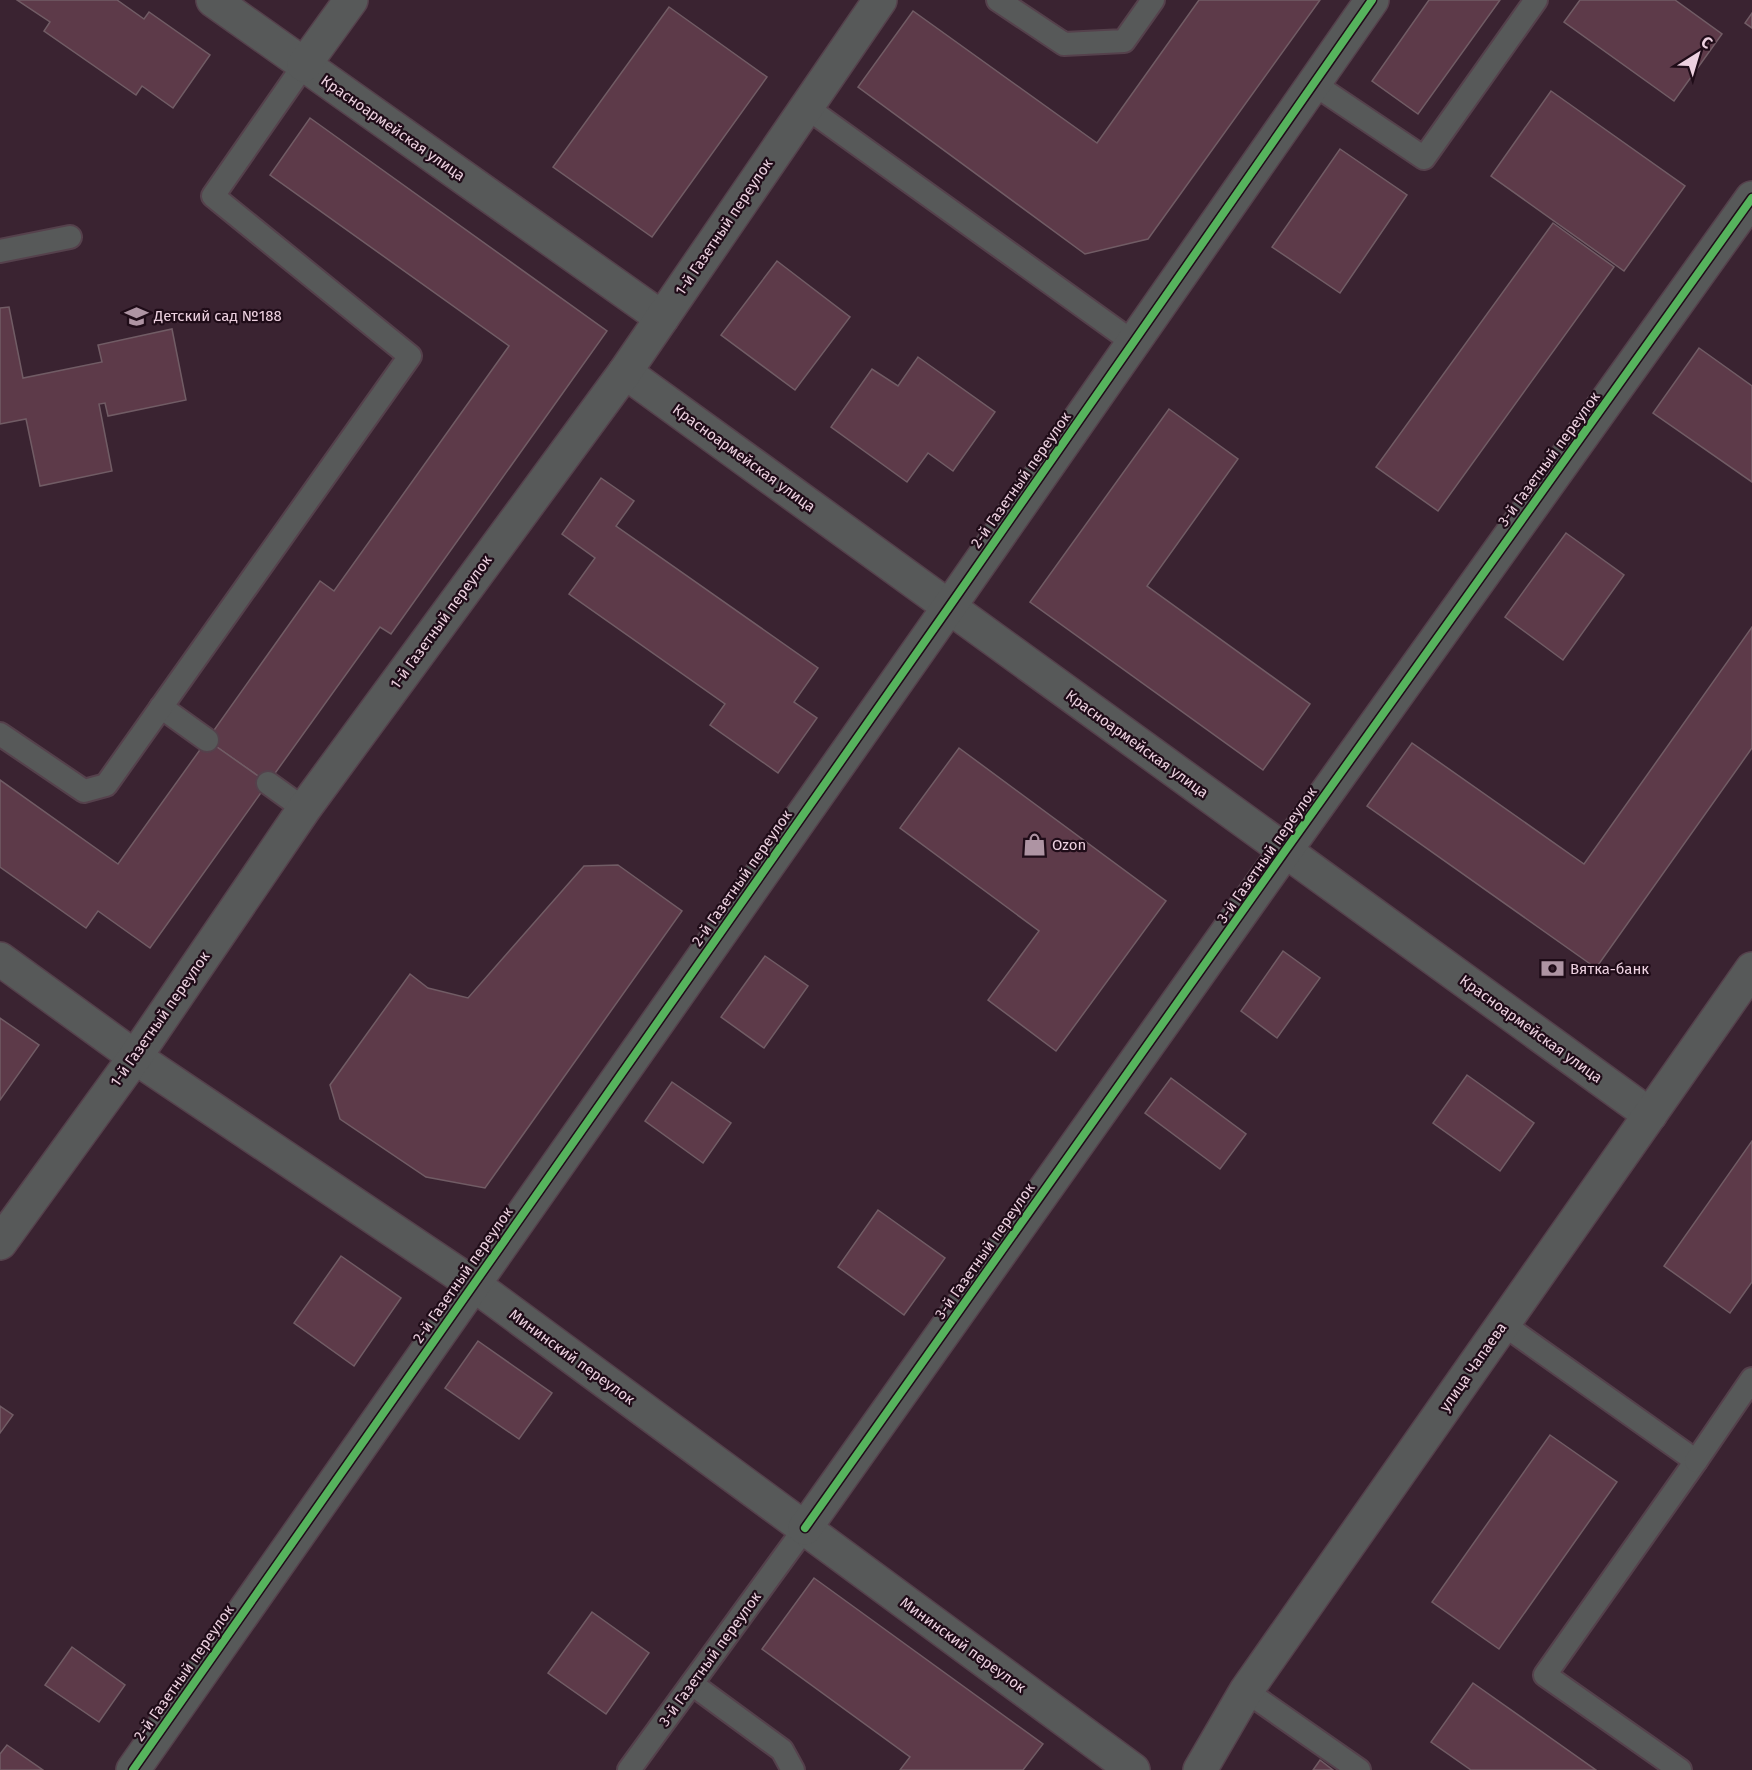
<svg xmlns="http://www.w3.org/2000/svg" width="1752" height="1770" viewBox="0 0 1752 1770" font-family="'Fira Sans',sans-serif">
  <style>
    .building { fill: #5d3a49; stroke: #715c65; stroke-width: 1.5 }
    .lines { fill: none; stroke-linecap: round; stroke-linejoin: round }
    .service-casing { stroke: #55414c; stroke-width: 26 }
    .minor-casing { stroke: #55414c; stroke-width: 36 }
    .service { stroke: #575959; stroke-width: 22 }
    .minor { stroke: #575959; stroke-width: 33 }
    .cycleway-casing { stroke: #1f0c18; stroke-width: 11 }
    .cycleway { stroke: #56b35d; stroke-width: 8 }
    .labels { text-anchor: middle; dominant-baseline: central; stroke-width: 4.5; stroke-linejoin: round; paint-order: stroke }
    .street-label { font-size: 15px; fill: #edd1e0; stroke: #1f0c18 }
    .poi-label { font-size: 15px; fill: #edd1e0; stroke: #1f0c18; text-anchor: start }
  </style>
  <rect width="100%" height="100%" fill="#3a2331"/>
  <g class="building">
    <path d="M17 0H117L144 19 149 12 210 55 173 108 142 86 136 95 44 31 50 22Z"/>
    <path d="M1199 0H1320L1148 239 1085 254 858 87 913 11 1097 143Z"/>
    <path d="M1429 0H1500L1418 114 1372 81Z"/>
    <path d="M1580 0H1675L1722 34 1674 101 1564 22Z"/>
    <path d="M669 7 767 77 652 237 553 167Z"/>
    <path d="M1752 13V28L1745 23Z"/>
    <path d="M1551 91 1685 186 1624 271 1491 176Z"/>
    <path d="M310 118 607 331 391 634 380 627 268 783 207 740 320 581 334 591 509 346 270 175Z"/>
    <path d="M1340 149 1407 195 1340 293 1272 247Z"/>
    <path d="M1553 223 1614 267 1438 511 1376 467Z"/>
    <path d="M777 261 850 317 795 390 721 335Z"/>
    <path d="M9 307 23 378 102 362 98 345 172 329 186 400 108 416 105 403 99 404 112 471 40 486 26 419 0 424V308Z"/>
    <path d="M1699 348 1752 386V482L1653 413Z"/>
    <path d="M918 357 995 412 953 471 928 453 907 482 831 427 872 369 898 386Z"/>
    <path d="M1169 409 1238 459 1147 586 1310 704 1263 770 1030 602Z"/>
    <path d="M601 478 634 501 616 526 818 668 794 702 817 718 778 773 710 725 725 704 569 594 595 558 562 534Z"/>
    <path d="M1566 533 1624 575 1563 660 1505 617Z"/>
    <path d="M1752 627V748L1596 968 1367 806 1412 743 1584 864Z"/>
    <path d="M207 740 268 783 150 948 98 911 86 928 0 867V780L118 864Z"/>
    <path d="M959 748 1166 901 1056 1051 988 1000 1039 931 900 828Z"/>
    <path d="M618 865 682 911 485 1188 426 1177 340 1119 330 1085 410 974 428 988 468 998 584 866Z"/>
    <path d="M1283 951 1320 978 1277 1038 1241 1011Z"/>
    <path d="M765 956 808 986 764 1048 721 1017Z"/>
    <path d="M0 1018 39 1045 0 1100Z"/>
    <path d="M1467 1075 1534 1123 1500 1171 1433 1123Z"/>
    <path d="M1171 1078 1246 1134 1220 1169 1145 1113Z"/>
    <path d="M672 1082 731 1123 703 1163 645 1121Z"/>
    <path d="M1752 1141V1282L1730 1313 1664 1266Z"/>
    <path d="M878 1210 945 1258 904 1315 838 1267Z"/>
    <path d="M341 1256 401 1298 354 1366 294 1323Z"/>
    <path d="M478 1341 552 1393 519 1439 445 1388Z"/>
    <path d="M0 1406 13 1415 0 1433Z"/>
    <path d="M1550 1435 1617 1482 1499 1649 1432 1602Z"/>
    <path d="M814 1578 1043 1744 1023 1770H900L910 1757 762 1649Z"/>
    <path d="M592 1612 649 1653 606 1714 548 1673Z"/>
    <path d="M72 1647 125 1685 99 1722 45 1685Z"/>
    <path d="M1473 1683 1596 1770H1471L1431 1742Z"/>
    <path d="M7 1745 43 1770H0V1754Z"/>
    <path d="M1320 1760 1333 1770H1313Z"/>
  </g>
  <g class="lines">
    <defs>
      <g id="service">
        <path d="M998 0 1064 44 1124 41 1153 0"/>
        <path d="M1314 84 1424 158 1536 0"/>
        <path d="M806 107 1134 343"/>
        <path d="M0 251 70 237"/>
        <path d="M161 707 207 740"/>
        <path d="M0 734 84 791 106 785 410 356 213 196 304 65"/>
        <path d="M268 783 304 809"/>
        <path d="M1503 1324 1696 1461 1545 1675 1680 1770"/>
        <path d="M1696 1461 1752 1379"/>
        <path d="M692 1684 782 1750 793 1770"/>
        <path d="M1246 1691 1359 1770"/>
        <path d="M629 1770 805 1528"/>
      </g>
      <g id="minor">
        <path d="M213 0 662 318"/>
        <path d="M304 65 351 0"/>
        <path d="M625 372 1650 1115"/>
        <path d="M0 959 135 1057 473 1284 1133 1770"/>
        <path d="M0 1243 135 1057 304 809 625 372 880 0"/>
        <path d="M805 1528 1285 851 1752 198"/>
        <path d="M133 1770 949 607 1372 0"/>
        <path d="M1200 1770 1246 1691 1752 969"/>
      </g>
    </defs>
    <use href="#service" class="service-casing"/>
    <use href="#minor" class="minor-casing"/>
    <use href="#service" class="service"/>
    <use href="#minor" class="minor"/>
    <defs>
      <g id="cycleway">
        <path d="M805 1528 1285 851 1752 198"/>
        <path d="M133 1770 949 607 1372 0"/>
      </g>
    </defs>
    <use href="#cycleway" class="cycleway-casing"/>
    <use href="#cycleway" class="cycleway"/>
  </g>
  <defs>
    <symbol id="school-bare" viewBox="-9 -9 18 18"><path d="M0-5L7-2L0 1L-7-2ZM-4 1L0 2.5L4 1V4Q0 6-4 4Z" fill="#ae94a3" stroke="#1f0c18" stroke-width="2.5" paint-order="stroke"/></symbol>
    <symbol id="shop-bare" viewBox="-9 -9 18 18"><path d="M-5-2.5h2.3a2.7 3.5 0 0 1 5.4 0H5L5.5 6h-11ZM-1.5-2.5h3a1.5 2.3 0 0 0-3 0Z" fill="#ae94a3" stroke="#1f0c18" stroke-width="2.5" paint-order="stroke"/></symbol>
    <symbol id="bank-bare" viewBox="-9 -9 18 18"><path d="M-6-4H6V4H-6ZM0-2.3a2.3 2.3 0 1 0 0 4.6a2.3 2.3 0 1 0 0-4.6Z" fill="#ae94a3" stroke="#1f0c18" stroke-width="2.5" paint-order="stroke"/></symbol>
  </defs>
  <g fill-rule="evenodd">
    <use href="#school-bare" x="120" y="300" width="33" height="33"/>
    <use href="#shop-bare" x="1018" y="828" width="33" height="33"/>
    <use href="#bank-bare" x="1536" y="952" width="33" height="33"/>
  </g>
  <g class="labels">
    <g class="street-label">
      <text transform="translate(393 128) rotate(35)">Красноармейская улица</text>
      <text transform="translate(724 227) rotate(-56)">1-й Газетный переулок</text>
      <text transform="translate(744 458) rotate(36)">Красноармейская улица</text>
      <text transform="translate(1549 459) rotate(-54)">3-й Газетный переулок</text>
      <text transform="translate(1021 480) rotate(-55)">2-й Газетный переулок</text>
      <text transform="translate(441 622) rotate(-54)">1-й Газетный переулок</text>
      <text transform="translate(1137 744) rotate(36)">Красноармейская улица</text>
      <text transform="translate(1267 855) rotate(-55)">3-й Газетный переулок</text>
      <text transform="translate(742 878) rotate(-55)">2-й Газетный переулок</text>
      <text transform="translate(160 1019) rotate(-55)">1-й Газетный переулок</text>
      <text transform="translate(1531 1029) rotate(36)">Красноармейская улица</text>
      <text transform="translate(985 1251) rotate(-55)">3-й Газетный переулок</text>
      <text transform="translate(463 1275) rotate(-55)">2-й Газетный переулок</text>
      <text transform="translate(572 1357) rotate(36)">Мининский переулок</text>
      <text transform="translate(1473 1367) rotate(-55)">улица Чапаева</text>
      <text transform="translate(963 1645) rotate(36)">Мининский переулок</text>
      <text transform="translate(710 1659) rotate(-54)">3-й Газетный переулок</text>
      <text transform="translate(184 1673) rotate(-55)">2-й Газетный переулок</text>
    </g>
    <g class="poi-label">
      <text x="154" y="316">Детский сад №188</text>
      <text x="1052" y="845">Ozon</text>
      <text x="1570" y="969">Вятка-банк</text>
    </g>
  </g>
  <g transform="translate(1698 54) rotate(37)" stroke="#1f0c18" stroke-width="4.5" paint-order="stroke">
  <path d="M0-4.5L10 22L0 15L-10 22Z" fill="#edd1e0"/>
  <text y="-9" font-size="16" font-weight="bold" text-anchor="middle" fill="#edd1e0">С</text>
  </g>
</svg>
